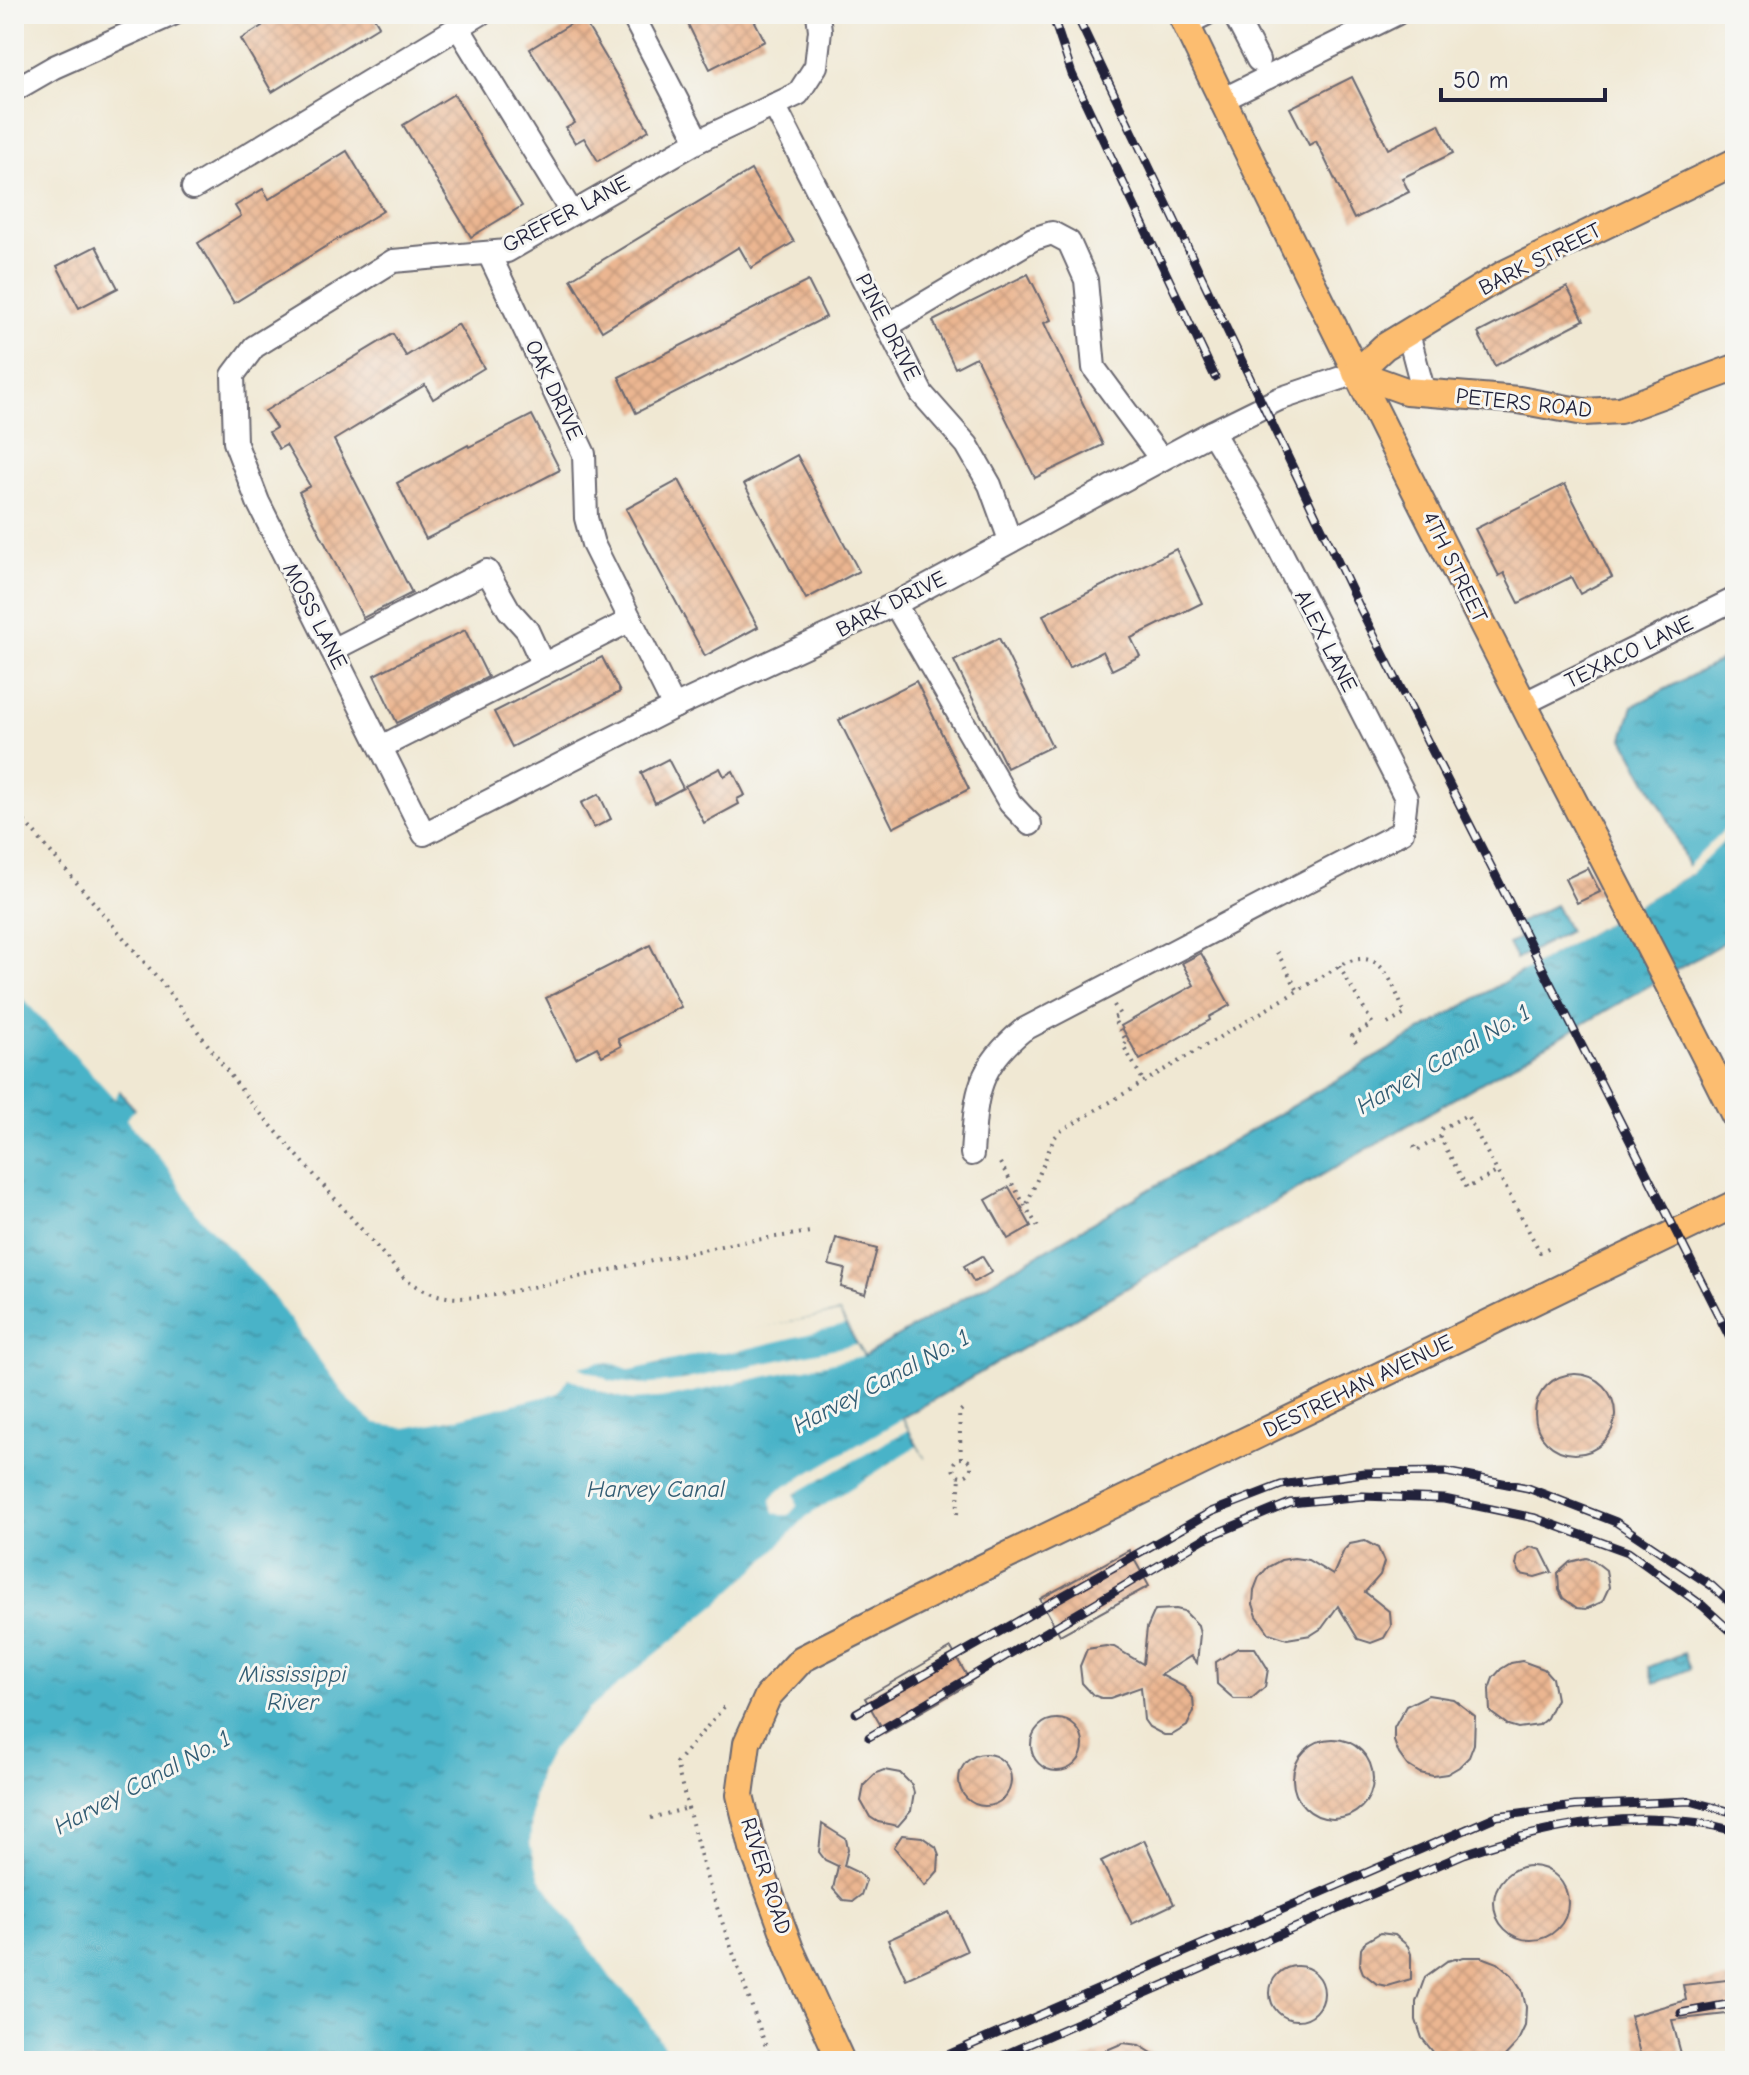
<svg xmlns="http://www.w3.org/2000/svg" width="1749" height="2075" viewBox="0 0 1749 2075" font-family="'Comic Neue',sans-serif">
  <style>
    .water { fill: url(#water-ripples); stroke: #366a82; stroke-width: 2 }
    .pier { fill: #f0e8d3 }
    .building { fill: url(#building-cross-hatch) }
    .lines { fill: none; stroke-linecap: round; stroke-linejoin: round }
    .minor-casing { stroke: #6a6770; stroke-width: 26 }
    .major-casing { stroke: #6a6770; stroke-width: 30 }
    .path { stroke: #6a6770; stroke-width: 4; stroke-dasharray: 2 6; stroke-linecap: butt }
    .minor { stroke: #fff; stroke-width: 22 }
    .major { stroke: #fcbd6f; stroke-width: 26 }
    .rail-casing { stroke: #22223b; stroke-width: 9 }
    .rail { stroke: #f6f6f2; stroke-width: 6; stroke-dasharray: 18; stroke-linecap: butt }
    .labels { text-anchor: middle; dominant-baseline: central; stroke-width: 6; stroke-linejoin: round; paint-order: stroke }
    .street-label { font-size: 22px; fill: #22223b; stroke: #f6f6f2 }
    .water-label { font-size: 24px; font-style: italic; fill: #325c73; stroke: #f6f6f2 }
  </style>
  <defs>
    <pattern id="water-ripples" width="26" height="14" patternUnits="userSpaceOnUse" patternTransform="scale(2)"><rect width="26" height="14" fill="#4ab3c8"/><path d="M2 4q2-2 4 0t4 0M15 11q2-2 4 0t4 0" fill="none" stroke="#3d91a4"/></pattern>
    <pattern id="building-cross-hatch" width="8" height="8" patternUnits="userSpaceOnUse" patternTransform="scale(2)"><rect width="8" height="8" fill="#ebb691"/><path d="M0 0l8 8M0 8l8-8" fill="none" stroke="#c99c7e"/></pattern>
  </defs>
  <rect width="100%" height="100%" fill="#f6f6f2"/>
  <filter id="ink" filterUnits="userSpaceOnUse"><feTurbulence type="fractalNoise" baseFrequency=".0125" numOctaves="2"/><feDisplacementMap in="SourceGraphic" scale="16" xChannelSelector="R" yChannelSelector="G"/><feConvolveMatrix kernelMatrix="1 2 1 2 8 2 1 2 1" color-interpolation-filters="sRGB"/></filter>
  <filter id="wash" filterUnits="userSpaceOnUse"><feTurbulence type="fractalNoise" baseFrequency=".006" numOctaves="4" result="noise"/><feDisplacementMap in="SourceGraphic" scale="32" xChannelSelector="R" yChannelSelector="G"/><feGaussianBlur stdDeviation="1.8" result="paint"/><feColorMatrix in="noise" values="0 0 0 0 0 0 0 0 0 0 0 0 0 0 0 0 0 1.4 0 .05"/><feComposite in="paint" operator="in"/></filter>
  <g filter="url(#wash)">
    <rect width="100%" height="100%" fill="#f0e8d3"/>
    <g class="water">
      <path d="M1735 653V936L902 1418 924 1458 814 1527 622 1708 558 1779 561 1883 601 1951 680 2061H14V957L174 1160 337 1378 389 1416 458 1405 569 1378 586 1355H630L839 1313 864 1356 1691 873 1669 821 1623 738 1633 706Z"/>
      <path d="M1555 905 1569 931 1516 959 1508 944 1519 939 1512 926Z"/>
      <path d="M1684 1653 1690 1669 1655 1683 1649 1667Z"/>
    </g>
    <g class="pier">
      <path d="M1735 819V830L1692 873 1523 972 1521 968 1687 872 1685 869Z"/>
      <path d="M14 952 121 1087 115 1099 14 989Z"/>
      <path d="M137 1107 252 1242 301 1310 340 1375 390 1411 457 1401 567 1374 585 1351H630L839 1313 845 1325 734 1352H707L631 1370 615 1364 600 1362 579 1367 611 1381 643 1385 683 1380 856 1344 863 1356 669 1397 632 1400 608 1394 569 1378 559 1393 454 1419 406 1428 376 1424 350 1402 264 1284 195 1212 169 1169 126 1119Z"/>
      <path d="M902 1419 908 1430 795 1494 797 1506 789 1515H781L774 1512 771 1500 778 1491Z"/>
      <path d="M917 1446 926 1461 816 1530 624 1711 562 1781 565 1882 604 1949 664 2020 684 2061H674L633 2000 611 1978 540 1878 530 1844 533 1800 540 1770 551 1750 589 1709 717 1604 762 1563 806 1517Z"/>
    </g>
    <g id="blocks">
      <g class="building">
        <path d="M273 14H372L379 26 272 92 241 39 262 26 260 22Z"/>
        <path d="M683 14H751L765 41 710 69Z"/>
        <path d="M582 17 649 130 598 161 584 138 575 143 566 128 575 123 530 49Z"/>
        <path d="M1352 77 1388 149 1439 124 1453 153 1402 178 1409 192 1354 219 1316 141 1309 145 1290 108Z"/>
        <path d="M454 94 522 206 471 237 403 125Z"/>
        <path d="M347 151 383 211 234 303 198 243 241 216 235 206 263 189 269 199Z"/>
        <path d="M751 170 794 242 751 268 739 247 602 331 571 279Z"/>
        <path d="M96 246 118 288 79 308 57 266Z"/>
        <path d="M1028 274 1051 320 1044 323 1103 445 1035 478 976 357 955 368 933 321Z"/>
        <path d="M808 281 826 317 636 413 619 377Z"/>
        <path d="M1567 287 1584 320 1495 366 1478 333Z"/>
        <path d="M458 324 484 368 433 399 425 385 334 440 412 593 363 618 299 492 310 486 286 445 279 449 269 432 276 428 265 411 393 334 406 356Z"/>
        <path d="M532 415 560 470 426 539 397 483 468 445 469 447Z"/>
        <path d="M797 455 859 571 806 599 744 484Z"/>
        <path d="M679 480 758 627 705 656 626 509Z"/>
        <path d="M1565 484 1612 577 1580 594 1571 577 1519 603 1504 573 1499 576 1475 529Z"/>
        <path d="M1176 549 1202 603 1131 638 1140 656 1112 670 1103 651 1069 668 1043 615Z"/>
        <path d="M465 630 488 677 397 723 374 675Z"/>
        <path d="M999 638 1052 746 1007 768 954 661Z"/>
        <path d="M602 657 620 692 512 747 494 712Z"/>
        <path d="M916 681 969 789 893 828 839 720Z"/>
        <path d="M668 759 683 788 655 803 641 773Z"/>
        <path d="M720 768 724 776 733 771 745 795 737 799 739 804 704 823 685 786Z"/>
        <path d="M599 794 611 819 594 828 581 803Z"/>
        <path d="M1588 868 1600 892 1577 903 1565 879Z"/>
        <path d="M650 945 681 1007 618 1039 621 1046 602 1056 597 1047 576 1058 546 998Z"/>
        <path d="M1201 953 1230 1005 1209 1017 1210 1020 1140 1060 1121 1026 1194 985 1182 963Z"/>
        <path d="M1009 1187 1031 1226 1008 1239 986 1200Z"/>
        <path d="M836 1238 877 1249 865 1294 841 1287 845 1269 829 1265Z"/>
        <path d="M982 1256 992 1272 974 1282 964 1266Z"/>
        <circle cx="1575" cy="1414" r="40"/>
        <path d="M1365 1541 1378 1548 1384 1562 1380 1575 1365 1592 1390 1612 1391 1626 1384 1638 1371 1643 1358 1639 1338 1606 1322 1628 1311 1635 1287 1639 1269 1633 1257 1616 1253 1604 1254 1590 1259 1577 1268 1567 1281 1560 1294 1558 1308 1560 1333 1575 1344 1550 1350 1544Z"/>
        <path d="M1531 1547 1541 1550 1552 1572 1535 1577 1521 1574 1516 1565 1518 1555Z"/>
        <path d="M1129 1550 1149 1586 1060 1635 1040 1599Z"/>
        <path d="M1586 1558 1593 1560 1606 1570 1609 1587 1602 1602 1586 1609 1577 1608 1563 1598 1559 1590 1558 1573 1570 1562Z"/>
        <path d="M1176 1609 1184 1611 1198 1625 1200 1634 1197 1663 1191 1656 1161 1675 1184 1687 1193 1698 1194 1711 1187 1726 1172 1735H1164L1149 1727 1144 1720 1141 1687 1110 1698H1101L1093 1695 1082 1683 1080 1666 1087 1649 1106 1646 1114 1647 1143 1664 1147 1628 1155 1610Z"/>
        <path d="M951 1648 971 1683 885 1733 865 1698Z"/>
        <path d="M1238 1648H1255L1268 1669 1265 1687 1251 1699H1234L1217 1684 1216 1662Z"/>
        <path d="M1522 1661 1544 1669 1552 1678 1556 1699 1547 1718 1539 1725 1518 1728 1508 1725 1490 1712 1489 1689 1493 1678 1501 1669 1511 1663Z"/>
        <path d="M1428 1695 1453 1699 1475 1716 1474 1744 1469 1757 1459 1767 1447 1774 1433 1776 1420 1773 1407 1765 1399 1754 1394 1741V1728L1406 1706Z"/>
        <circle cx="1057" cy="1745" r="26"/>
        <circle cx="1333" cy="1779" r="40"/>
        <circle cx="985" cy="1780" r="26"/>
        <path d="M884 1770 900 1773 912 1785 914 1793 911 1811 898 1826 878 1822 870 1817 861 1801 864 1785 876 1773Z"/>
        <path d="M822 1824 846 1839 848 1849 844 1866 857 1872 866 1880 861 1895 853 1901 843 1900 833 1889 838 1866 825 1860 819 1852Z"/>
        <path d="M902 1835 922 1837 936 1847 939 1855 938 1871 925 1886 894 1847Z"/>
        <path d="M1144 1840 1174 1904 1132 1924 1101 1861Z"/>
        <circle cx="1531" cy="1903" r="37"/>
        <path d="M949 1912 967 1951 906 1979 888 1940Z"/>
        <path d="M1380 1933 1395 1935 1408 1946 1411 1954V1979L1387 1986 1377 1984 1363 1973 1360 1965 1361 1949 1365 1942Z"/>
        <path d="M1464 1957H1482L1498 1963 1512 1975 1522 1990 1526 2007 1525 2026 1517 2043 1504 2057 1496 2061H1446L1434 2053 1422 2038 1416 2020V2002L1425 1977 1447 1961Z"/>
        <circle cx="1297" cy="1993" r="27"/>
        <path d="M1735 1979V2013L1672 2020 1683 2061H1642L1630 2016 1686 2000 1683 1985Z"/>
        <path d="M1123 2043 1139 2045 1165 2061H1081Z"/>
      </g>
    </g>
  </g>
  <g filter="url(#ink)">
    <use href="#blocks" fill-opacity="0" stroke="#6a6770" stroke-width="2"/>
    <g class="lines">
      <defs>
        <g id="minor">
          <path d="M632 14 698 141"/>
          <path d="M818 14 820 30 816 66 798 94 698 141 507 251 393 261 254 347 233 375 235 442 258 502 424 834 674 707 895 604 1212 432 1279 399 1356 373"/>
          <path d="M1234 14 1258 60"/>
          <path d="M1186 24 1206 14"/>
          <path d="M458 27 572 213"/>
          <path d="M14 90 54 67 173 14"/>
          <path d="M1222 100 1396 14"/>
          <path d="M774 105 922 394 967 445 990 485 1010 540"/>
          <path d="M193 188 480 14"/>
          <path d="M489 254 584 454 586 518 593 544 674 707"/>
          <path d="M887 326 1033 239 1052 233 1069 242 1086 280 1094 368 1161 459"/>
          <path d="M1408 333 1424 393"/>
          <path d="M895 604 1010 803 1030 824"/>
          <path d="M332 650 487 571 509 610 527 630 543 665"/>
          <path d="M1523 704 1735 599"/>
          <path d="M381 747 631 620"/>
          <path d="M972 1154C976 1097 975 1069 1023 1030L1402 832 1406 798 1263 517 1212 432"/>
        </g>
        <g id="major">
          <path d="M1181 14C1292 245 1406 474 1523 703 1593 841 1667 977 1735 1116"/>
          <path d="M1735 162 1504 274 1384 347 1356 373 1406 391 1519 400 1584 412 1620 410 1735 368"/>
          <path d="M841 2061 790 1949 753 1848 740 1795 747 1743 768 1696 802 1659 982 1568 1735 1204"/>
        </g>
      </defs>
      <use href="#minor" class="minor-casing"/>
      <use href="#major" class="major-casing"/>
      <g class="path">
        <path d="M14 809 162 983 248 1099 403 1277C436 1301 455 1300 495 1295L735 1243 810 1232"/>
        <path d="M1277 952 1298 991"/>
        <path d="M1339 966 1374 1026"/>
        <path d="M1114 1005 1120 1015 1113 1018 1127 1042 1123 1045 1144 1082"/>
        <path d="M1356 1043 1352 1036 1372 1024"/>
        <path d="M1441 1129 1467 1115 1540 1252 1552 1246"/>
        <path d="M1414 1146 1416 1151 1440 1137 1467 1188 1497 1172"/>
        <path d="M1000 1163 1039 1229 1037 1231"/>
        <path d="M1021 1208 1027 1204 1054 1138 1061 1131 1343 964C1383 945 1392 984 1405 1014L1384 1026"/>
        <path d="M961 1458 959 1412 965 1407"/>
        <circle cx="962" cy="1467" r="9"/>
        <path d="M957 1514 960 1477"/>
        <path d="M724 1707 676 1763 706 1876 771 2061"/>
        <path d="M651 1818 688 1808"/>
      </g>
      <use href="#minor" class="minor"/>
      <use href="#major" class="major"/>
      <defs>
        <g id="rail">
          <path d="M1052 14 1072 74 1215 377"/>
          <path d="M1076 14 1359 606 1735 1348"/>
          <path d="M856 1713 1211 1512 1281 1485 1364 1473 1446 1472 1528 1488 1616 1522 1712 1586 1735 1607"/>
          <path d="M869 1737 1205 1538 1290 1503 1363 1496 1444 1499 1535 1518 1628 1552 1703 1606 1735 1635"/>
          <path d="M1681 2013 1735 2003"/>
          <path d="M934 2061 1497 1816 1575 1806 1690 1801 1735 1813"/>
          <path d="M990 2061 1464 1854C1550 1825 1645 1805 1735 1831"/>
        </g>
      </defs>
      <use href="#rail" class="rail-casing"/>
      <use href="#rail" class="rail"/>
    </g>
  </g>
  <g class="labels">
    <g class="street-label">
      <text transform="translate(566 214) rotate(-28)">GREFER LANE</text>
      <text transform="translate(1540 259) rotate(-27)">BARK STREET</text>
      <text transform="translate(888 327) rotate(63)">PINE DRIVE</text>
      <text transform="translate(554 390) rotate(65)">OAK DRIVE</text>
      <text transform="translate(1524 403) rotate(6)">PETERS ROAD</text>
      <text transform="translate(1455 567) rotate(64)">4TH STREET</text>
      <text transform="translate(891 604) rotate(-27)">BARK DRIVE</text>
      <text transform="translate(315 616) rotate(63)">MOSS LANE</text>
      <text transform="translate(1326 641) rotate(63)">ALEX LANE</text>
      <text transform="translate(1629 652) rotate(-26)">TEXACO LANE</text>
      <text transform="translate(1358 1386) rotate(-26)">DESTREHAN AVENUE</text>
      <text transform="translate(766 1876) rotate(72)">RIVER ROAD</text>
    </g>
    <g class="water-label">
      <text transform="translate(1443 1059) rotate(-30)">Harvey Canal No. 1</text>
      <text transform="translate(881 1381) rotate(-28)">Harvey Canal No. 1</text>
      <text x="656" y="1489">Harvey Canal</text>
      <text x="293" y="1674">Mississippi<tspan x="293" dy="28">River</tspan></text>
      <text transform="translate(142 1782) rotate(-28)">Harvey Canal No. 1</text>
    </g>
  </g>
  <rect width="1749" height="2075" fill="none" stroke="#f6f6f2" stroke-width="48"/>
  <path d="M1441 88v12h164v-12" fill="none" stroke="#22223b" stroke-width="4"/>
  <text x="1453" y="88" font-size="24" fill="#22223b" stroke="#f6f6f2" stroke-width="6" paint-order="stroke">50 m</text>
</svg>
